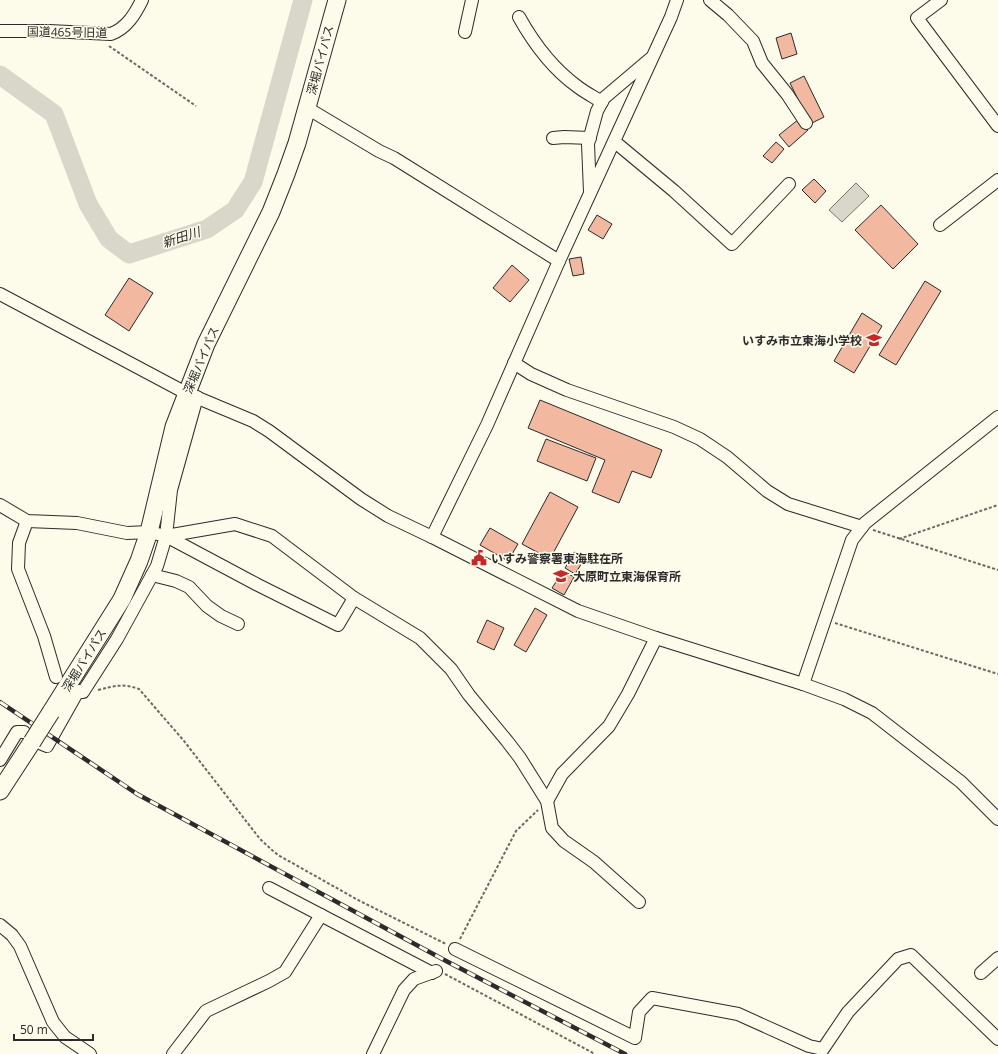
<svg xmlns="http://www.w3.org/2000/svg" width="998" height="1054" viewBox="0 0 998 1054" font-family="'Open Sans','Noto Sans JP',sans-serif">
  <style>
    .water { fill: #d8d7c9; stroke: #74746e }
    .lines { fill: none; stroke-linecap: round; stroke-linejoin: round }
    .river { stroke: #d8d7c9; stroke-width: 19 }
    .building { fill: #f2b8a0; stroke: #2b2b2b }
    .minor-casing { stroke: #2b2b2b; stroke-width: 14 }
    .highway-casing { stroke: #2b2b2b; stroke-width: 19 }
    .path { stroke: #6a6964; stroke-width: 2; stroke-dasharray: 3 2; stroke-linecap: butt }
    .minor { stroke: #fdfbea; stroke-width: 12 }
    .highway { stroke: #fdfbea; stroke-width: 17 }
    .rail-casing { stroke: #2b2b2b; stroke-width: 4.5 }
    .rail { stroke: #fdfbea; stroke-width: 3; stroke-dasharray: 9; stroke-linecap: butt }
    .highway-bridge-casing { stroke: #2b2b2b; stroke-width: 19; stroke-linecap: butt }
    .highway-bridge { stroke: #fdfbea; stroke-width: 17 }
    .labels { text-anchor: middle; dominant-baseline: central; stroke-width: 3; stroke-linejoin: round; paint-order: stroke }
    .street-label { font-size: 12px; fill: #2b2b2b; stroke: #fdfbea }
    .poi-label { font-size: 12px; font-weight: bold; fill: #2b2b2b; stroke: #fdfbea; text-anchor: start }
    .water-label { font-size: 13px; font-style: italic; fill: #2b2b2b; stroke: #fdfbea }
  </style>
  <rect width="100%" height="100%" fill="#fdfbea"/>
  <path class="water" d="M856 183 869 196 842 222 829 210Z"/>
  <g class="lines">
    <path class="river" d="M0 75 54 114 88 204 109 239 129 254 207 229 235 210 253 182 303 0"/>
  </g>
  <g class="building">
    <path d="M791 33 797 54 782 59 776 38Z"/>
    <path d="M804 76 824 117 810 124 790 83Z"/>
    <path d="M799 119 808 130 789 147 779 135Z"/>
    <path d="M776 142 784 149 772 163 763 156Z"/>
    <path d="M814 179 826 191 815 203 802 190Z"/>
    <path d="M881 205 918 244 893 269 855 230Z"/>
    <path d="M597 215 612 224 603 239 588 230Z"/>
    <path d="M581 257 584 274 573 276 569 259Z"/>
    <path d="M512 265 529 280 510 302 493 288Z"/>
    <path d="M129 278 153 293 129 331 105 315Z"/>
    <path d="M925 281 941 291 896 365 879 355Z"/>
    <path d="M862 313 882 326 854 373 834 361Z"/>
    <path d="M540 400 662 450 651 478 632 471 619 503 592 492 605 460 528 428Z"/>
    <path d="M546 439 596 458 587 481 537 461Z"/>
    <path d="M550 492 578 507 550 559 522 544Z"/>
    <path d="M490 528 518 544 508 561 480 545Z"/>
    <path d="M574 552 585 558 575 574 565 568Z"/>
    <path d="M563 571 574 577 564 595 552 588Z"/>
    <path d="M535 608 547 615 526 652 514 645Z"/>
    <path d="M487 620 504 628 494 650 477 642Z"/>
  </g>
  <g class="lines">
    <defs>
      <g id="minor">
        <path d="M710 0 728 15 753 41 762 63 787 94 806 123"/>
        <path d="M941 0 917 18 998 126"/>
        <path d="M519 17C534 44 553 69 578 87 586 93 594 97 602 102"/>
        <path d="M0 31H49L111 34C127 28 135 14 142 0"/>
        <path d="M465 32 472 0"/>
        <path d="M307 108 379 151 394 158 559 261"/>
        <path d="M553 138 564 137 590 138"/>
        <path d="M615 142 674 191 732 244 789 184"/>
        <path d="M590 192 588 144 597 111 604 98 650 59"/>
        <path d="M940 225 998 180"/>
        <path d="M0 294 186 393 253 421 269 431 361 499 388 516 432 537 578 611 656 638 803 684 844 699 872 713 961 782 998 819"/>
        <path d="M514 363 531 374 567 390 674 427 700 439 727 457 767 491 788 504 862 527"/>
        <path d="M0 505 27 521 77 523 127 533 149 532 166 536 258 585 338 625 354 598"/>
        <path d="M27 521 19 543 18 569 44 636 56 677"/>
        <path d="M166 536 235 524 272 536 354 598 420 638 451 669 469 695 507 741 520 758 547 801 552 828 564 841 594 862 639 902"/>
        <path d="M432 537 487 425 559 261 671 17 677 0"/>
        <path d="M152 575 176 581 189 587 207 606 221 616 238 624"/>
        <path d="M803 684 852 540 865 523 998 417"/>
        <path d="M42 744 47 746 78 691 83 692 117 639 157 566 166 536 171 490 197 397"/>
        <path d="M0 760 17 732H24"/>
        <path d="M547 801 562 774 609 726 628 694 656 638"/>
        <path d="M269 888 432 973"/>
        <path d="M0 925 12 935 20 946 53 1022 65 1037 90 1054"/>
        <path d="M455 949 635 1038 639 1012 652 998 738 1014 809 1046 823 1049 848 1012 898 959 911 955 998 1039"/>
        <path d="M981 973 998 958"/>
        <path d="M173 1054 206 1011 269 981 285 972 321 915"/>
        <path d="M373 1054 404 990 414 979 436 971"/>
      </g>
      <g id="highway">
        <path d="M51 712 122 599 139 561 149 532 174 427 206 344 271 212 286 174 297 143 337 0"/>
        <path d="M0 791 32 742"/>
      </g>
    </defs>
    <use href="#minor" class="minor-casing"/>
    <use href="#highway" class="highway-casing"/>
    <g class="path">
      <path d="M109 46 196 106"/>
      <path d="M873 530 998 570"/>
      <path d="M899 539 998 505"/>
      <path d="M835 623 998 674"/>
      <path d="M98 690C114 686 123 683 139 689L184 741 260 839 272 850 278 855 358 900 446 944"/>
      <path d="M460 939 516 831 538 810"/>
      <path d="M445 974 595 1054"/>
    </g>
    <use href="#minor" class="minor"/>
    <use href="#highway" class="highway"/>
    <defs>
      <path id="rail" d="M0 702 137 794 448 962 625 1054"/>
    </defs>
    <use href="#rail" class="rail-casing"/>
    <use href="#rail" class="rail"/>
    <defs>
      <path id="highway-bridge" d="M32 742 51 712"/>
    </defs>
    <use href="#highway-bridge" class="highway-bridge-casing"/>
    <use href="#highway-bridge" class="highway-bridge"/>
  </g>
  <defs>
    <symbol id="school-bare" viewBox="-9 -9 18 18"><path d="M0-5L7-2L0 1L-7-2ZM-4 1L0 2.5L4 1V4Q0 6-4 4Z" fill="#c62828" stroke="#fdfbea" stroke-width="2.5" paint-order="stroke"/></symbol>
    <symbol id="civic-bare" viewBox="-9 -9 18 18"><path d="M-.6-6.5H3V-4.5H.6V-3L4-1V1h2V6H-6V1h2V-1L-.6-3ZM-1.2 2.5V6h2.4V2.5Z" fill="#c62828" stroke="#fdfbea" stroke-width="2.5" paint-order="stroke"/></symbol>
  </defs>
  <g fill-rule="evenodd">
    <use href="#school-bare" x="863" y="329" width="22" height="22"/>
    <use href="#civic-bare" x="468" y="547" width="22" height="22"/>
    <use href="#school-bare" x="550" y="565" width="22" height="22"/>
  </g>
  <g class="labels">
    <g class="street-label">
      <text transform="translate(67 32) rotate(1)">国道465号旧道</text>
      <text transform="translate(320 60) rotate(-75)">深堀バイパス</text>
      <text transform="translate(201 360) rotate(-67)">深堀バイパス</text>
      <text transform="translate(84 660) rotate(-58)">深堀バイパス</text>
    </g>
    <g class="poi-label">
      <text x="862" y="340" text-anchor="end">いすみ市立東海小学校</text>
      <text x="491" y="558">いすみ警察署東海駐在所</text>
      <text x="573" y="576">大原町立東海保育所</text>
    </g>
    <g class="water-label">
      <text transform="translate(181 237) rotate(-18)">新田川</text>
    </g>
  </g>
  <path d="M14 1034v6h79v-6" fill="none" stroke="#2b2b2b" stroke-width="2"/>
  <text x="20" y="1034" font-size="12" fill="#2b2b2b" stroke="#fdfbea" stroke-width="3" paint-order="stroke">50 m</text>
</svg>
